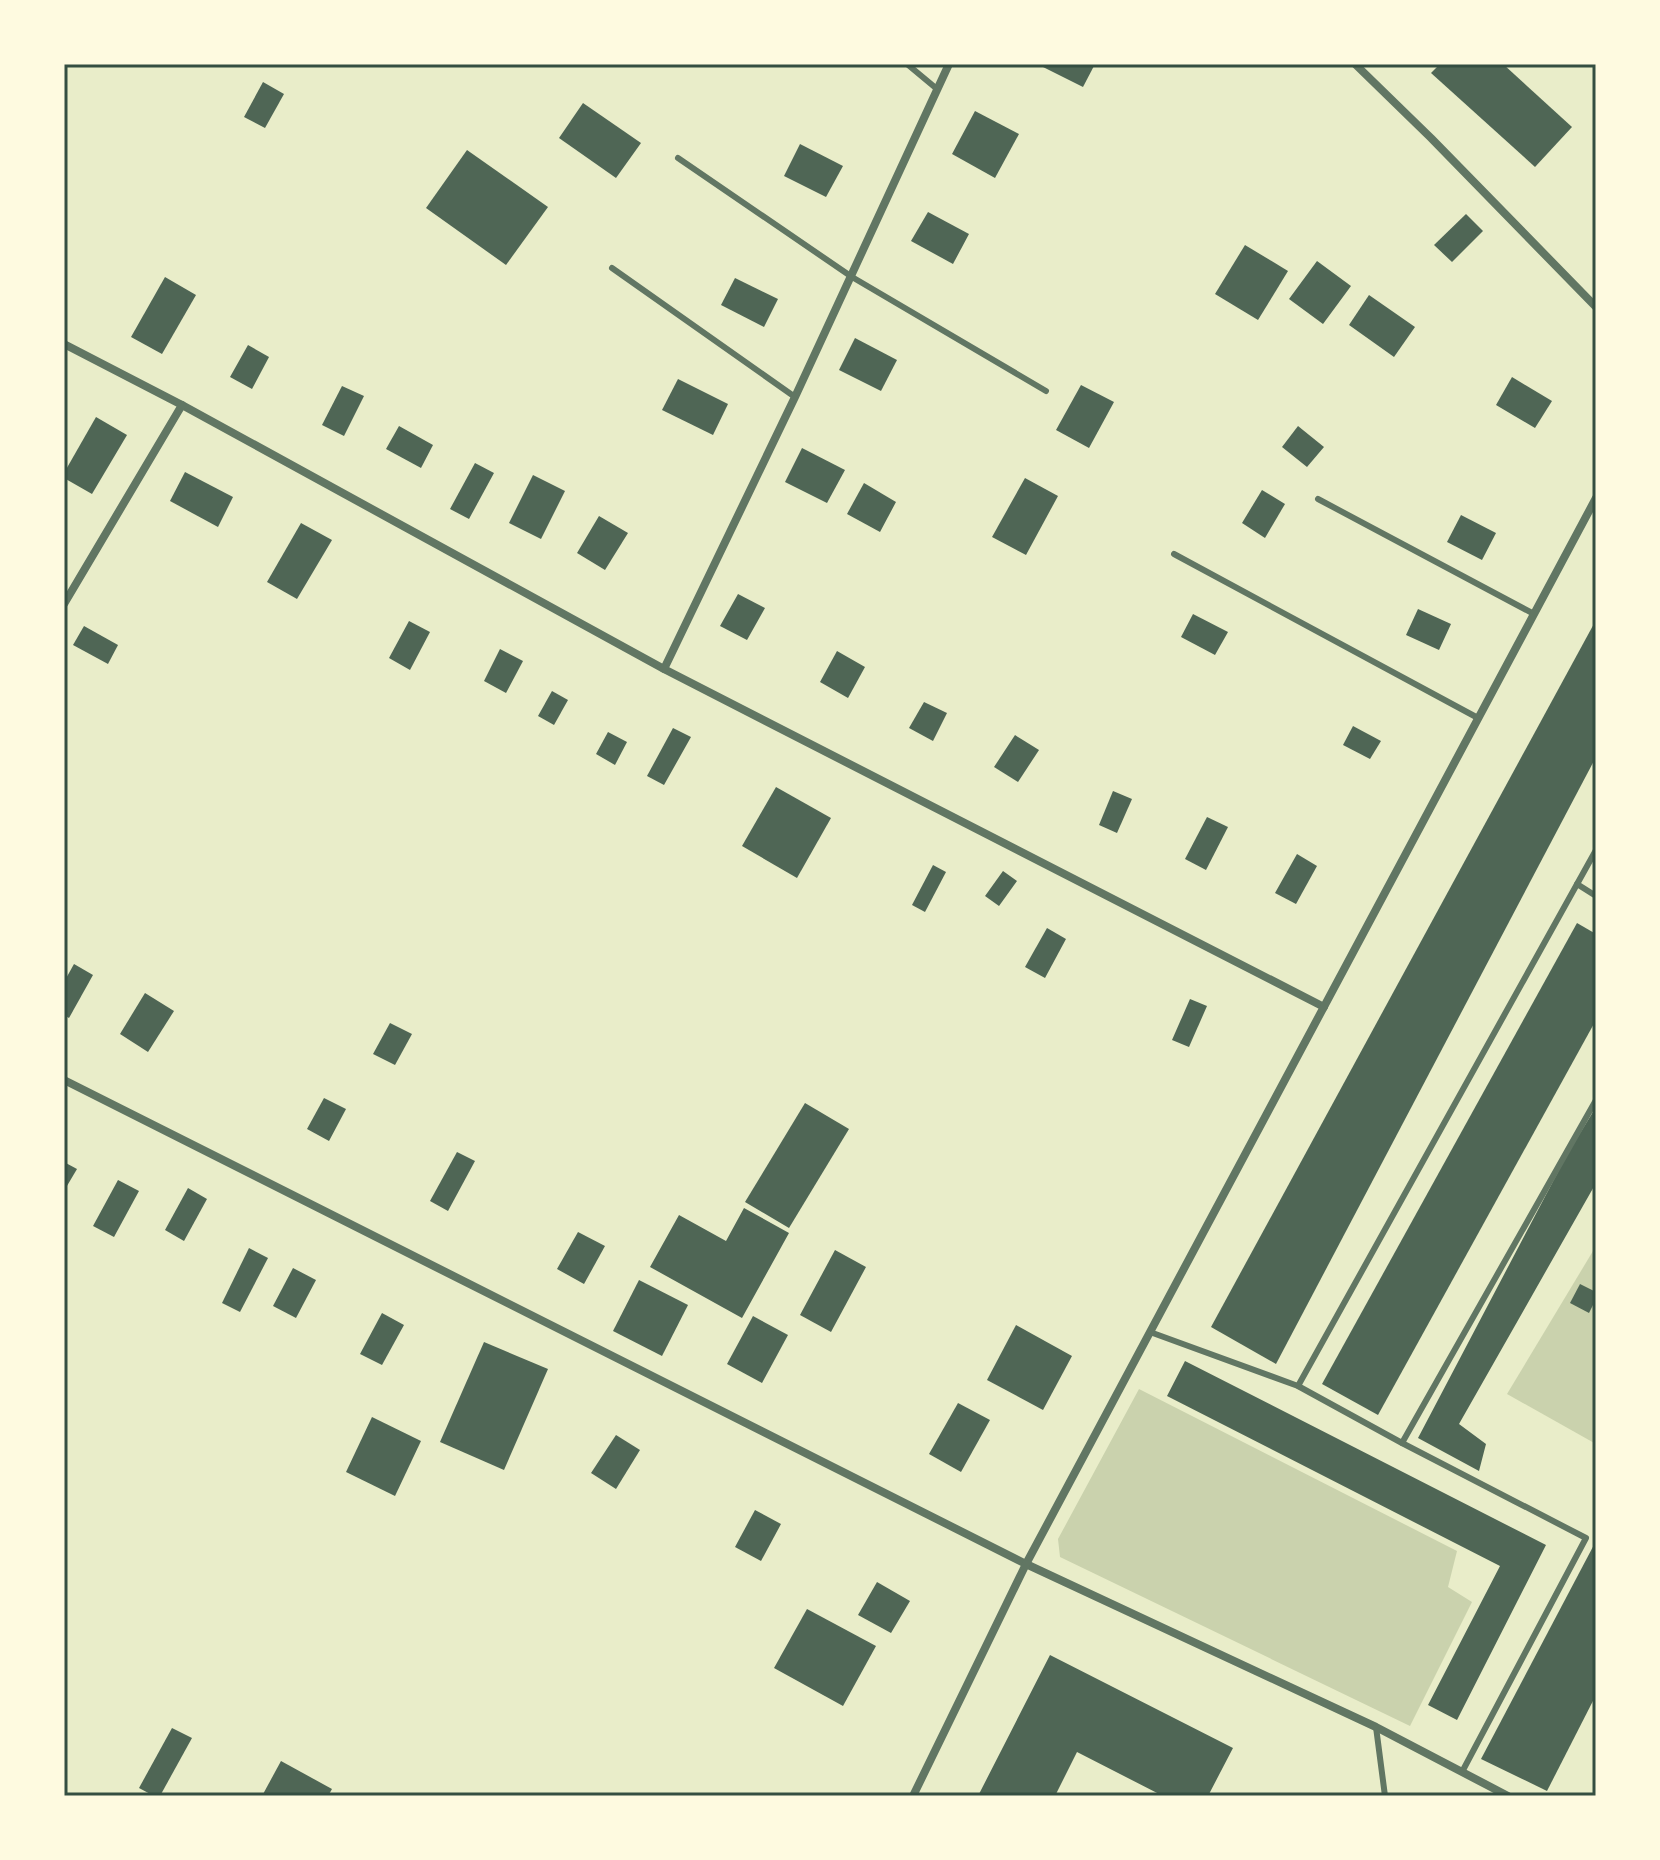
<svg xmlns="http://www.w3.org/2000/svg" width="1660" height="1860" viewBox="0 0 1660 1860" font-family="Manrope,sans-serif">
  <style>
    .green { fill: #cad2ad }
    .building { fill: #4f6655 }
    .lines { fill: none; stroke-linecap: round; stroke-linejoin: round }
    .service { stroke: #617663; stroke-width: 6 }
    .minor { stroke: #617663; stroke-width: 8 }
    .neatline { fill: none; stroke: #344e41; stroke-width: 3 }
  </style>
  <rect width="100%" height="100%" fill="#e9edc9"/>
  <g class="green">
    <path d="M1596 1246V1444L1507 1394Z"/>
    <path d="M1139 1389 1457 1551 1448 1587 1472 1602 1410 1726 1060 1557 1058 1539Z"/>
  </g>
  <g class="building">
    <path d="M1037 64H1095L1083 87Z"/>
    <path d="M1440 64H1503L1572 127 1535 167 1431 73Z"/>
    <path d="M263 82 284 94 265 128 244 117Z"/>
    <path d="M583 103 641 143 616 178 559 138Z"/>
    <path d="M975 111 1019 134 995 178 952 154Z"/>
    <path d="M800 144 843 166 826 197 784 176Z"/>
    <path d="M467 150 548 207 506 265 426 208Z"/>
    <path d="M928 212 969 234 953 264 911 241Z"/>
    <path d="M1466 214 1483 231 1452 262 1434 245Z"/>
    <path d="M1245 245 1288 271 1258 320 1215 294Z"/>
    <path d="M1317 261 1351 286 1323 324 1289 299Z"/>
    <path d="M165 277 196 295 162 354 131 337Z"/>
    <path d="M735 278 778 299 764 327 721 305Z"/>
    <path d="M1369 295 1415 327 1394 357 1349 325Z"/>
    <path d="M855 338 897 360 881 391 839 370Z"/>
    <path d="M248 345 269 357 252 389 230 377Z"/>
    <path d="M1512 377 1552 401 1535 428 1496 405Z"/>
    <path d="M678 379 728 404 713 435 662 410Z"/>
    <path d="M1081 385 1114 402 1089 448 1056 430Z"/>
    <path d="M342 386 364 396 344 436 322 425Z"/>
    <path d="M96 417 127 435 92 494 64 478V473Z"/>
    <path d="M399 426 433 445 421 468 386 449Z"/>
    <path d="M1298 426 1324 447 1307 467 1282 447Z"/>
    <path d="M802 448 845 470 827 503 785 482Z"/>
    <path d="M475 463 494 473 469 519 450 509Z"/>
    <path d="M185 472 233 497 218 527 170 501Z"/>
    <path d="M533 475 565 491 541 539 509 523Z"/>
    <path d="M1025 478 1058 496 1026 555 992 537Z"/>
    <path d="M864 483 896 502 880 532 847 514Z"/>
    <path d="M1262 490 1285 504 1265 538 1242 523Z"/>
    <path d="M1461 515 1496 533 1482 560 1447 542Z"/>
    <path d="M599 516 628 533 605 570 577 553Z"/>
    <path d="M301 523 332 540 297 599 267 582Z"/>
    <path d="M738 594 765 608 747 640 720 626Z"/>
    <path d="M1418 609 1451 624 1439 650 1406 635Z"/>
    <path d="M1193 614 1228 632 1215 655 1181 637Z"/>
    <path d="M1596 620V757L1276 1364 1211 1327Z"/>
    <path d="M409 621 430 632 410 670 389 658Z"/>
    <path d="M84 626 118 645 108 664 73 645Z"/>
    <path d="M500 649 523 661 506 693 484 681Z"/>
    <path d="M837 651 865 667 848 698 820 682Z"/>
    <path d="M552 691 568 700 554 725 538 716Z"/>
    <path d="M924 702 947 713 933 741 909 728Z"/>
    <path d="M1353 726 1381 741 1370 759 1343 745Z"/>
    <path d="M673 728 691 737 664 785 647 776Z"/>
    <path d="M608 732 627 742 615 765 596 754Z"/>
    <path d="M1015 735 1039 750 1018 782 994 767Z"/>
    <path d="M776 787 831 818 797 878 742 846Z"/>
    <path d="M1113 791 1132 799 1117 833 1099 825Z"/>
    <path d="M1207 817 1228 827 1206 870 1185 859Z"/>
    <path d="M1297 854 1317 866 1296 904 1275 893Z"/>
    <path d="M933 865 946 872 925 912 912 905Z"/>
    <path d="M1003 871 1017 881 999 906 985 896Z"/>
    <path d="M1577 923 1596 934V1020L1378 1415 1322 1384Z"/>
    <path d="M1047 928 1066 939 1045 978 1025 967Z"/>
    <path d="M74 964 93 975 69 1018 64 1015V982Z"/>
    <path d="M145 993 174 1011 148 1052 120 1034Z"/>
    <path d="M1190 999 1207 1006 1189 1047 1172 1040Z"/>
    <path d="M390 1023 412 1034 395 1065 373 1054Z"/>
    <path d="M324 1098 346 1109 329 1141 307 1129Z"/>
    <path d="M805 1103 849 1129 789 1228 745 1202Z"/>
    <path d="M1596 1107V1183L1459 1424 1486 1444 1479 1471 1418 1438 1568 1153Z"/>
    <path d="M457 1152 475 1161 448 1211 430 1201Z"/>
    <path d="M64 1162 77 1169 64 1191Z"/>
    <path d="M118 1180 139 1191 114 1237 93 1226Z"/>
    <path d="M188 1188 207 1199 184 1241 165 1230Z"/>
    <path d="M744 1208 789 1233 742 1318 650 1267 679 1215 726 1241Z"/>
    <path d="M578 1232 605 1246 584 1284 557 1269Z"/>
    <path d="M249 1248 268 1258 240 1312 222 1303Z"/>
    <path d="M835 1250 866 1267 831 1332 800 1315Z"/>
    <path d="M293 1268 316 1280 296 1318 273 1306Z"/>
    <path d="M639 1280 688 1305 662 1356 613 1331Z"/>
    <path d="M1580 1284 1596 1292V1299L1589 1313 1570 1303Z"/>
    <path d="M382 1313 404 1325 382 1365 360 1354Z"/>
    <path d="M753 1316 788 1335 762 1383 727 1364Z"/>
    <path d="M1016 1325 1072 1356 1043 1410 987 1380Z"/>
    <path d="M484 1342 548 1369 504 1470 440 1442Z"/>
    <path d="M1185 1361 1546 1545 1457 1720 1428 1705 1500 1566 1167 1396Z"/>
    <path d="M958 1403 990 1420 961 1472 929 1454Z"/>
    <path d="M372 1417 421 1441 395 1496 346 1472Z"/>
    <path d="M616 1435 640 1450 616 1489 591 1473Z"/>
    <path d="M755 1510 781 1524 761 1561 735 1547Z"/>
    <path d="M1596 1541V1695L1547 1791 1481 1759Z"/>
    <path d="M877 1582 910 1601 891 1633 858 1615Z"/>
    <path d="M807 1609 876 1646 843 1706 774 1668Z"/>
    <path d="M1050 1655 1233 1748 1208 1796H1163L1077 1752 1055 1796H978Z"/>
    <path d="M172 1728 192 1738 160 1796H154L139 1788Z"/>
    <path d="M281 1761 332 1789 328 1796H262Z"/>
  </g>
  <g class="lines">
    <g class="service">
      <path d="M907 64 937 89"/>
      <path d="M678 158 852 277 1046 391"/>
      <path d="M612 268 795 397"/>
      <path d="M1318 499 1534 614"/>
      <path d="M1174 554 1478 718"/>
      <path d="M1577 884 1596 896"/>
      <path d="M1150 1332 1298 1386 1402 1443 1586 1538 1462 1772"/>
      <path d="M1298 1386 1596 850"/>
      <path d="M1402 1443 1596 1100"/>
      <path d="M1376 1727 1385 1796"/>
    </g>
    <g class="minor">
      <path d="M1355 64 1431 138 1596 307"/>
      <path d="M64 344 182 405 664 669 1324 1007"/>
      <path d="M64 604 182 405"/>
      <path d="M664 669 795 397 949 64"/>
      <path d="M64 1080 1026 1564 1376 1727 1508 1796"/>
      <path d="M913 1796 1026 1564 1596 498"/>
    </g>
  </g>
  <rect width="1660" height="1860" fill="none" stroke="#fefae0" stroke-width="132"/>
  <rect x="66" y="66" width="1528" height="1728" class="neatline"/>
</svg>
